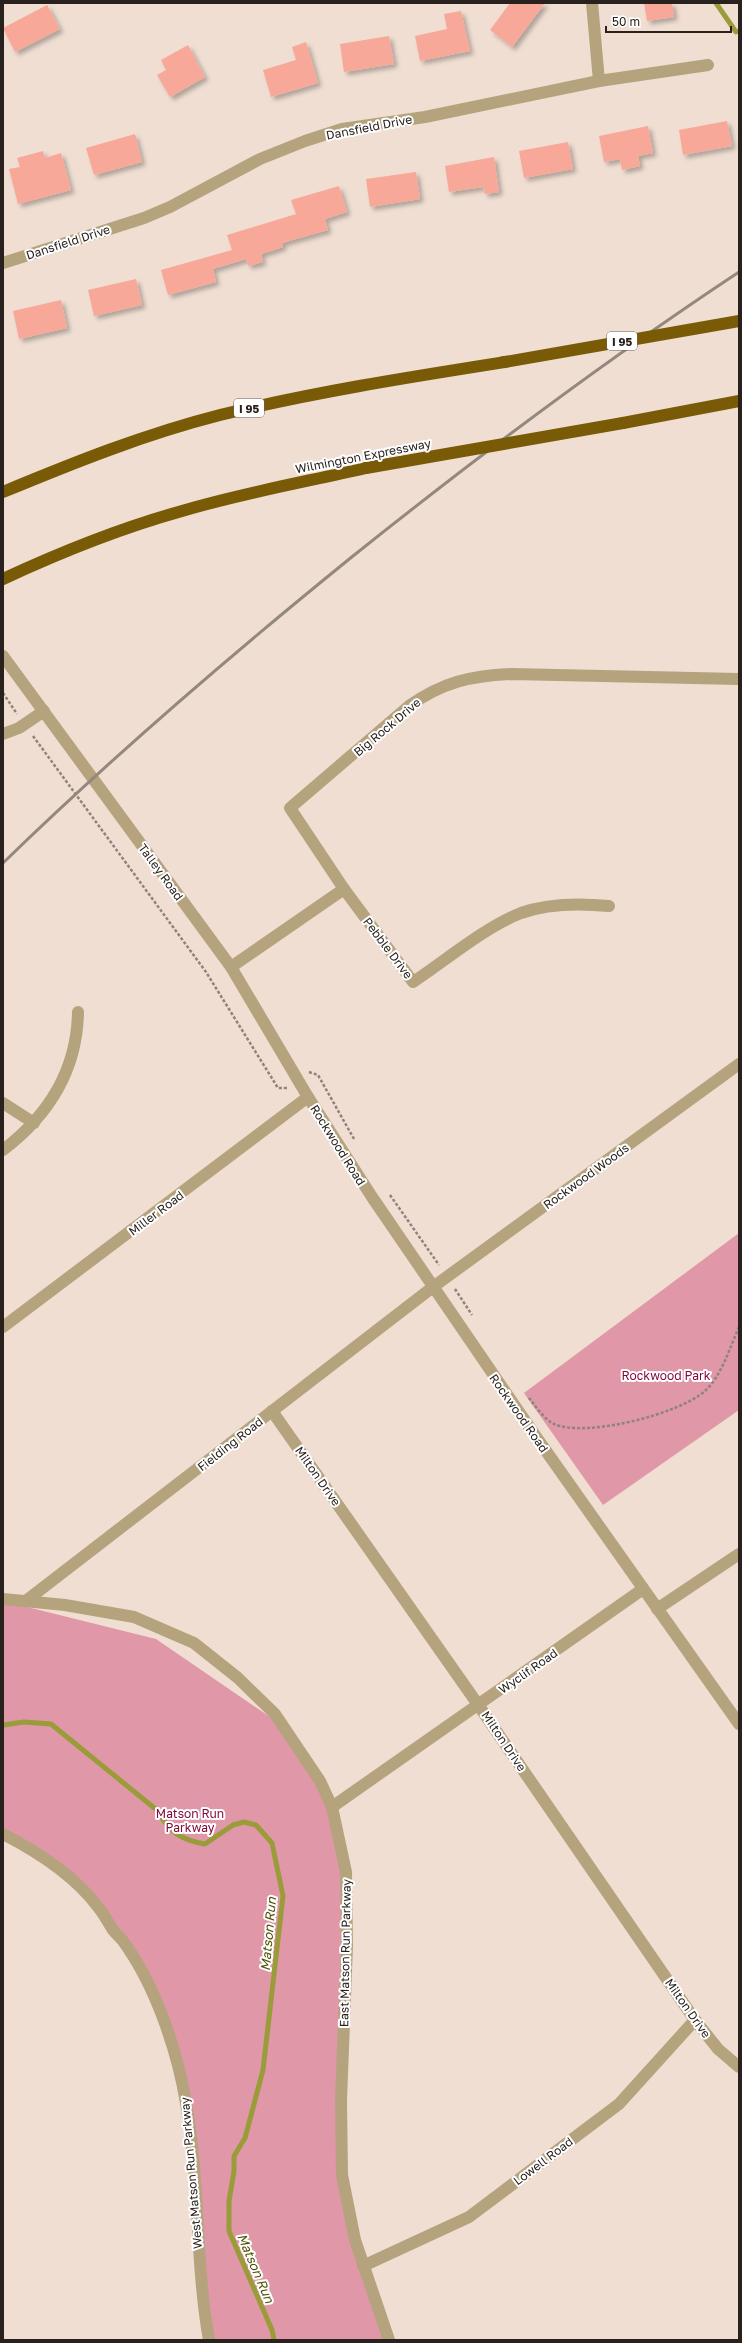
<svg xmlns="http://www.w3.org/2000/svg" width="742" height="2343" viewBox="0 0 742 2343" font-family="'Golos Text',sans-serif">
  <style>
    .green { fill: #e097a7 }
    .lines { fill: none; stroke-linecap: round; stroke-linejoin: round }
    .stream { stroke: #999c39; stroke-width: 5 }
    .building { fill: #f8a898; filter: url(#shadow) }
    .path { stroke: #90837b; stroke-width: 2.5; stroke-dasharray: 3 2; stroke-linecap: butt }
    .minor { stroke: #b5a37e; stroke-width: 12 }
    .highway { stroke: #795b07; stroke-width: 12 }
    .rail { stroke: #93877e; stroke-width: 3 }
    .highway-bridge { stroke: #795b07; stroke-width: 12 }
    .labels { text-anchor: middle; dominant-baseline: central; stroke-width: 4; stroke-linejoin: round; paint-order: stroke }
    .shield { fill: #fff; stroke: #686461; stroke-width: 1 }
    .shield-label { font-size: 11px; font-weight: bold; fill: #28211d }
    .street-label { font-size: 12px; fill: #28211d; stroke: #fff }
    .park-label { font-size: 12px; fill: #820a3b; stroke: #fff }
    .water-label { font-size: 13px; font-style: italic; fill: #505204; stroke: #fff }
  </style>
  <defs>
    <filter id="shadow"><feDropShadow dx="3.5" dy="3.5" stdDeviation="2" flood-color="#0004"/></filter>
  </defs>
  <rect width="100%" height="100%" fill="#f0ded2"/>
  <g class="green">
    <path d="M739 1233V1410L603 1505 524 1393Z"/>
    <path d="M3 1601 156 1639 286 1728 332 1807 347 1907 344 2030 348 2205 393 2340H209L179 2068 151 1992 123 1940 75 1883 3 1834Z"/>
  </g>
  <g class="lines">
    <g class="stream">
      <path d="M716 3 736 32 739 31"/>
      <path d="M3 1725 24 1722 51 1724 158 1811C169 1832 181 1840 205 1844L233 1825 244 1822 256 1825 272 1843 283 1896 263 2070 245 2138 234 2156V2171L229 2201V2231L272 2330 274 2340"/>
    </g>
  </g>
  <g class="building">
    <path d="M510 3H545L512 47 490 30Z"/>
    <path d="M644 3H672L674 17 647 21Z"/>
    <path d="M47 5 60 29 15 52 3 28Z"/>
    <path d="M461 11 470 51 420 61 415 36 447 29 444 14Z"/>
    <path d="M389 36 394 64 344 72 340 44Z"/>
    <path d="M306 42 318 83 271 97 263 70 296 60 292 47Z"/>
    <path d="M188 45 205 77 170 97 157 75 166 70 161 60Z"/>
    <path d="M727 121 732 146 683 155 679 130Z"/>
    <path d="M648 126 653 153 638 156 640 166 622 170 620 159 604 162 599 136Z"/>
    <path d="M135 134 142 162 94 175 86 148Z"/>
    <path d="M568 142 573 169 524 178 519 151Z"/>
    <path d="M43 151 45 158 61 153 71 190 18 204 9 169 20 167 17 158Z"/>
    <path d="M494 157 499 192 485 194 483 187 449 192 445 166Z"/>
    <path d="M416 172 420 199 370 207 366 179Z"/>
    <path d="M339 186 347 212 325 219 328 230 282 243 283 247 261 254 263 262 248 266 246 259 213 269 216 282 168 295 161 270 232 250 227 235 296 214 291 200Z"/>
    <path d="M136 279 142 305 94 316 88 290Z"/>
    <path d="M61 300 67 328 19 339 13 311Z"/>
  </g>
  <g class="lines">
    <g class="path">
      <path d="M3 693 17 714"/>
      <path d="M33 736 206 972 278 1088H287"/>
      <path d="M309 1072 318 1075 354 1139"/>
      <path d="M390 1195 439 1265"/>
      <path d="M455 1289 472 1315"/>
      <path d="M529 1398C536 1407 544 1419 554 1424 586 1438 679 1414 705 1391 722 1375 730 1347 739 1327"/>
    </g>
    <g class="minor">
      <path d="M592 3 599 81"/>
      <path d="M3 263 144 218 170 207 260 159 305 141 342 129 425 117 599 81 708 65"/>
      <path d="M3 656 231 967 308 1097 372 1197 534 1434 739 1724"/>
      <path d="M3 734 19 728 44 711"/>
      <path d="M609 906C579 903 549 903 521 913 485 927 445 961 413 982L344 889 290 808 409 706C443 682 470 676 511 674L739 679"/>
      <path d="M231 967 344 889"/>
      <path d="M3 1103 34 1123"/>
      <path d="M3 1150C49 1115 77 1071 78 1012"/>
      <path d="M3 1327 308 1097"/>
      <path d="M272 1411 479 1706 695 2020 718 2049 739 2067"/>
      <path d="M3 1599 65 1605 134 1617 194 1643 238 1678 275 1714 320 1781 332 1807 346 1872 347 1946 341 2100 342 2175 355 2240 389 2340"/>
      <path d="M27 1600 433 1287 739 1064"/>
      <path d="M657 1609 739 1554"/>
      <path d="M332 1807 643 1589"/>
      <path d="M3 1834C38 1852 74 1875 98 1907 104 1914 108 1922 113 1930 116 1934 120 1937 123 1941 155 1985 177 2049 186 2103 200 2181 195 2262 209 2340"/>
      <path d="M363 2266 469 2217 619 2104 695 2020"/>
    </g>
    <g class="highway">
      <path d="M623 423 739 401"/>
      <path d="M3 492C73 463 145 434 220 415 314 392 410 377 505 362"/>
      <path d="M3 579C61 552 121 528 182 511 242 493 305 482 366 468"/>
    </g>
    <path class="rail" d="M3 863C114 755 232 654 353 556 478 456 606 360 739 272"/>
    <g class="highway-bridge">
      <path d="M505 362 739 321"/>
      <path d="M366 468 623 423"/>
    </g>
  </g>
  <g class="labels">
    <g class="shield">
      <rect x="607" y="332" width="30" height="18" rx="3"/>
      <rect x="234" y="399" width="30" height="18" rx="3"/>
    </g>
    <g class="shield-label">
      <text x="622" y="341">I 95</text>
      <text x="249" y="408">I 95</text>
    </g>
    <g class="street-label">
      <text transform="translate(369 127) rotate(-11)">Dansfield Drive</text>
      <text transform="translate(68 242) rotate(-18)">Dansfield Drive</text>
      <text transform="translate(363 456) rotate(-11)">Wilmington Expressway</text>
      <text transform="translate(387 727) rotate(-40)">Big Rock Drive</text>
      <text transform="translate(161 872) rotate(54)">Talley Road</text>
      <text transform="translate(388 948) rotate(53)">Pebble Drive</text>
      <text transform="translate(338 1145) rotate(58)">Rockwood Road</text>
      <text transform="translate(586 1176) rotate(-36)">Rockwood Woods</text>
      <text transform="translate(156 1213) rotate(-37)">Miller Road</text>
      <text transform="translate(519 1413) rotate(55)">Rockwood Road</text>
      <text transform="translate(230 1444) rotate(-38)">Fielding Road</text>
      <text transform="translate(318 1476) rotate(55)">Milton Drive</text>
      <text transform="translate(528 1671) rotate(-35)">Wyclif Road</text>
      <text transform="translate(504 1741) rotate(56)">Milton Drive</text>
      <text transform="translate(345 1953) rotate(-89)">East Matson Run Parkway</text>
      <text transform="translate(688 2008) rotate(55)">Milton Drive</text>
      <text transform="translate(543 2161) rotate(-37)">Lowell Road</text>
      <text transform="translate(191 2173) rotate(-95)">West Matson Run Parkway</text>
    </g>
    <g class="park-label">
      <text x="666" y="1375">Rockwood Park</text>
      <text x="190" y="1813">Matson Run<tspan x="190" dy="14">Parkway</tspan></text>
    </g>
    <g class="water-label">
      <text transform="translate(268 1934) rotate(-85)">Matson Run</text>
      <text transform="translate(256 2268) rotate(67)">Matson Run</text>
    </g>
  </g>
  <rect width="742" height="2343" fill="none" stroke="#28211d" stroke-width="8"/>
  <path d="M606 26v6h125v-6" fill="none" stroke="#28211d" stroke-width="2"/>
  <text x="612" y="26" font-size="12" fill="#28211d" stroke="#ffffff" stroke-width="3" paint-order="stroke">50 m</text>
</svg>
